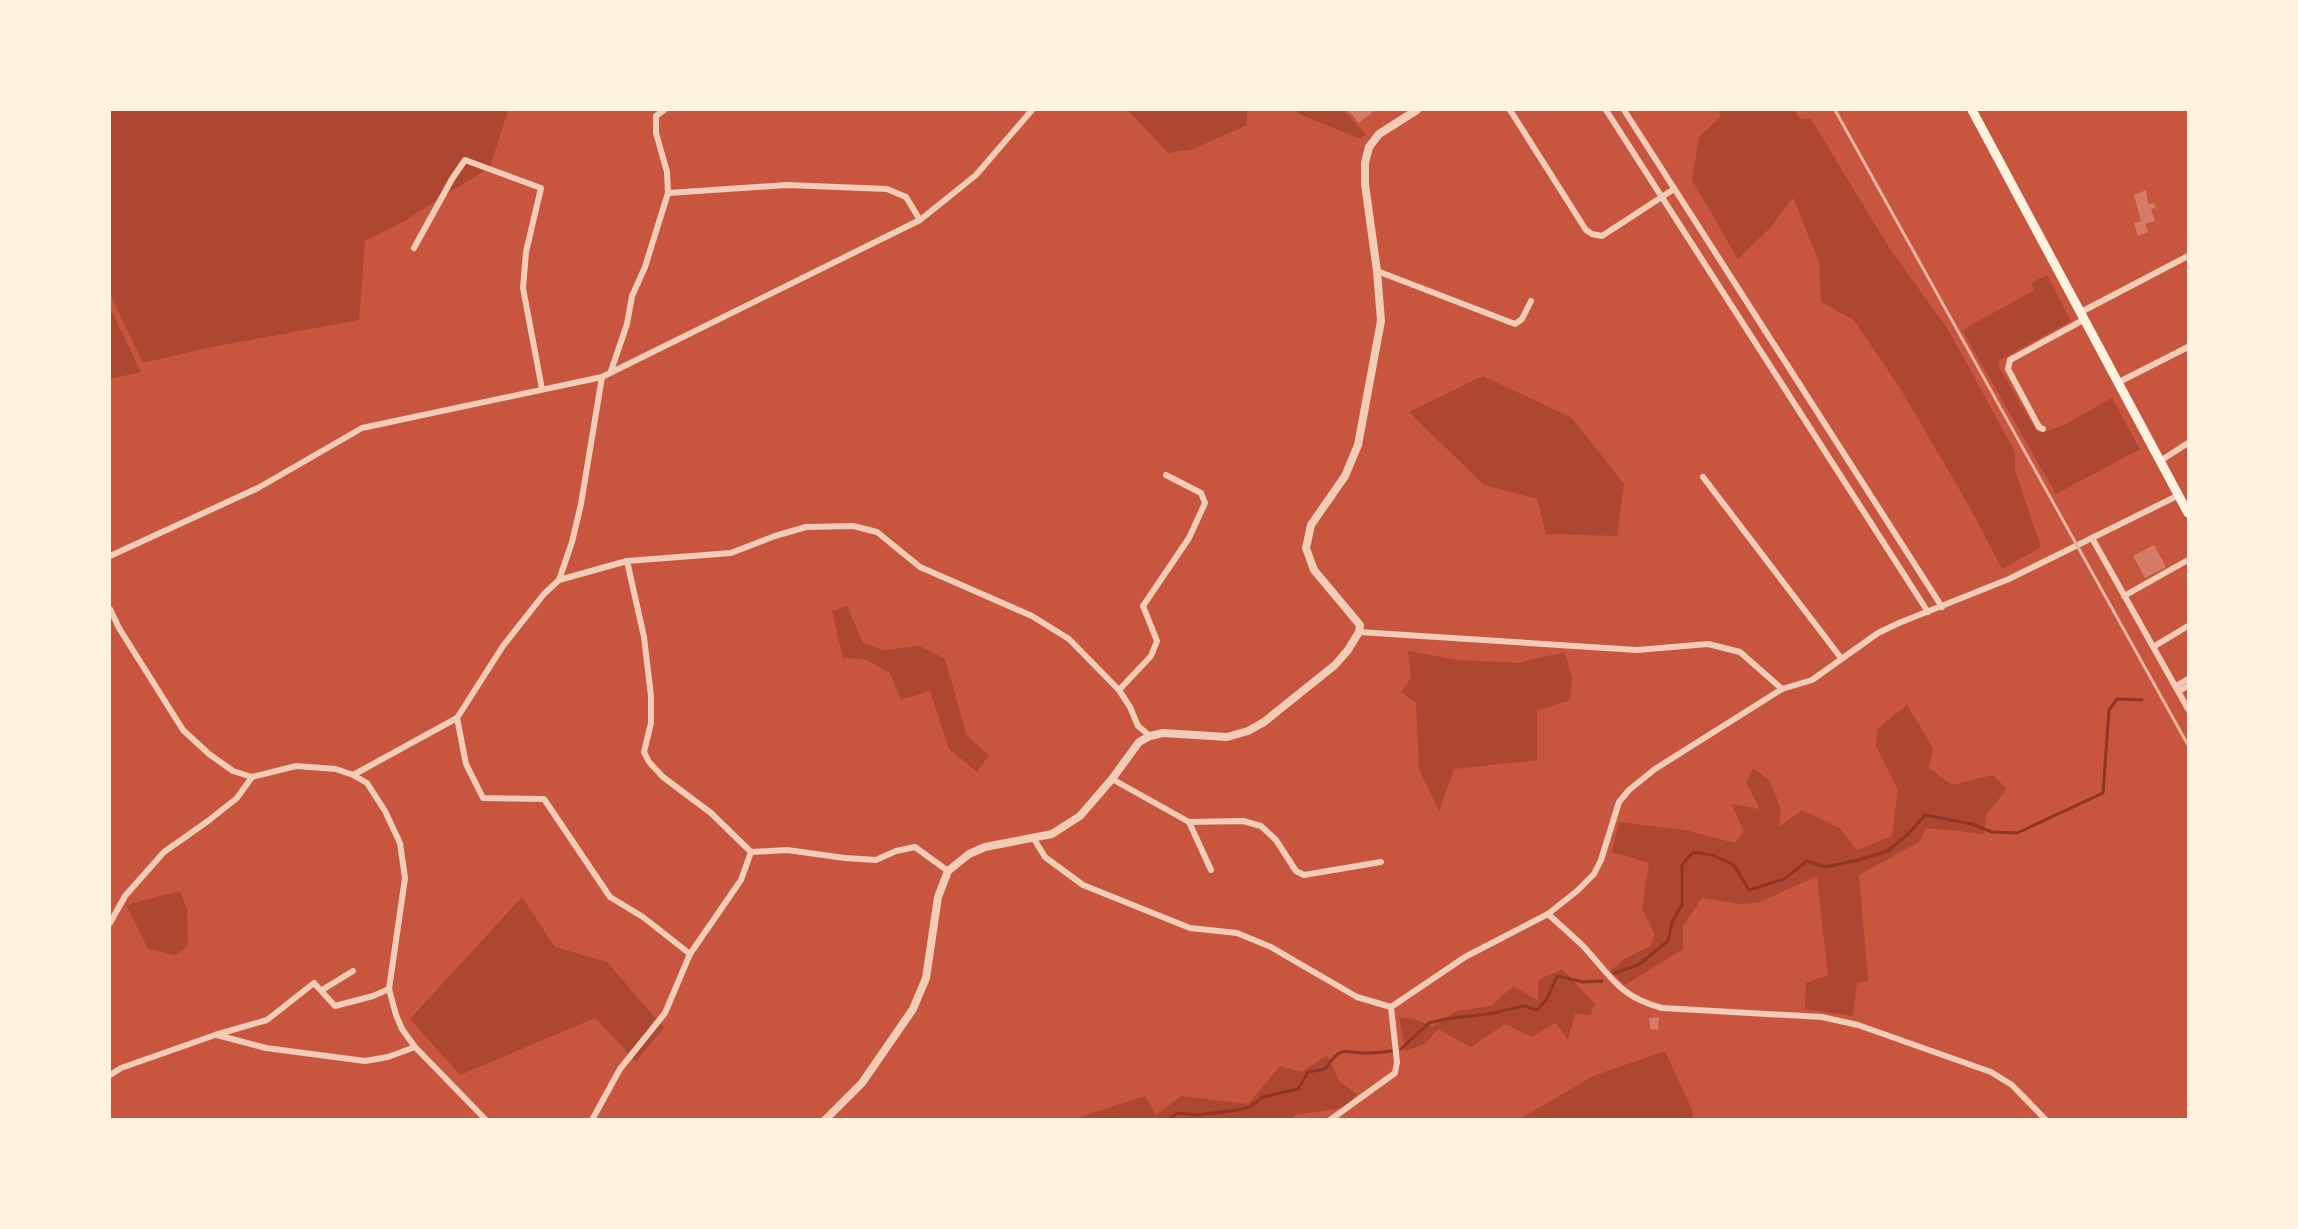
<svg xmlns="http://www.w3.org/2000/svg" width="2298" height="1229" viewBox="0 0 2298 1229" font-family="Poppins,sans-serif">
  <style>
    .green { fill: #ae4732 }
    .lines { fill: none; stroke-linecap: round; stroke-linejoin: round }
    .stream { stroke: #8f3625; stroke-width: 3 }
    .building { fill: #d67c66 }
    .minor { stroke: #f1ccb7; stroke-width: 6 }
    .tertiary { stroke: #f1ccb7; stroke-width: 8 }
    .primary { stroke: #fff3e0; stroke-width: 9 }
    .rail { stroke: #e9b49f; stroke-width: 3 }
  </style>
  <rect width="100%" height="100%" fill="#c8553d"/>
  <g class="green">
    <path d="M110 110H508L490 167 401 223 365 241 359 320 212 347 143 363 110 294Z"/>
    <path d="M1128 110H1247V125L1193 149 1168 153Z"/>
    <path d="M1297 110H1344L1366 135 1360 139 1299 114Z"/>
    <path d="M1718 110H1795L1800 119H1811L1888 246 1949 331 2015 452V470L2041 547 2002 569 1969 506 1900 388 1854 320 1821 302 1819 262 1793 198 1770 228 1738 259 1692 180 1699 137 1721 116Z"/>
    <path d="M2047 275 2071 321 1998 361 1999 367 2037 432C2057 434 2093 407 2112 398L2140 449 2056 494 1962 330 2035 290 2031 283Z"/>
    <path d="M110 308 141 372 110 379Z"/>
    <path d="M1483 376 1572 418 1624 484 1617 536 1546 534 1537 499 1484 485 1409 412Z"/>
    <path d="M847 606 863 643 884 650 919 646 945 659 967 736 989 755 977 772 949 749 930 691 901 700 890 673 865 659 843 658 832 611Z"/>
    <path d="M1408 651 1459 660 1518 663 1565 652 1572 678 1570 700 1537 711V760L1454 769 1439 811 1419 769 1416 703 1401 692 1411 678Z"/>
    <path d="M1907 705 1933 748 1929 768 1952 785 1993 775 2007 789 1986 815 1984 834 1926 828 1919 842 1859 875 1868 981 1857 983 1853 1016 1805 1009 1806 983 1828 975 1817 876 1758 903 1738 904 1702 898 1683 926V949L1625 985 1610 971 1626 958 1649 947 1655 935 1642 908 1649 863 1612 852 1619 822 1685 830 1735 843 1744 831 1731 804 1760 809 1746 782 1753 768 1770 781 1781 810 1779 827 1802 810 1840 828 1857 850 1892 836 1898 790 1876 746 1878 728Z"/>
    <path d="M180 891 187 910 188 946 175 955 148 949 126 905Z"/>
    <path d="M522 897 555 947 607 962 664 1028 636 1061 595 1018 460 1075 410 1019Z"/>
    <path d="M1562 969 1595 1004 1590 1015 1575 1014 1568 1039 1555 1023 1532 1037 1505 1024 1471 1047 1438 1029 1425 1044 1405 1051 1399 1017 1414 1019 1433 1027 1456 1011 1491 1006 1513 986 1538 1000V980Z"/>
    <path d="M1665 1051 1693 1112 1692 1119H1520L1593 1076Z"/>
    <path d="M1327 1055 1340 1082 1357 1094 1343 1108 1295 1115 1292 1119 1071 1120 1145 1096 1156 1115 1181 1096 1248 1104 1280 1066 1302 1072Z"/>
  </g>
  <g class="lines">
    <g class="stream">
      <path d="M1614 973 1638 965 1668 941 1672 922 1682 905V865L1693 852 1713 855 1734 865 1749 890 1784 879 1807 861 1825 867 1858 860 1888 851 1909 833 1925 815 1972 824 1992 832 2017 833 2103 793 2109 710 2117 699 2142 700"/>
      <path d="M1401 1049 1429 1023 1446 1019 1494 1013 1523 1006 1537 1010 1547 999 1557 976 1583 982 1602 981"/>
      <path d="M1168 1120 1178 1113 1198 1115 1237 1110 1250 1107 1263 1097 1298 1089 1308 1072 1325 1069C1343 1044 1341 1053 1367 1053 1375 1053 1384 1052 1392 1051"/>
    </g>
  </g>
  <g class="building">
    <path d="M1348 110H1375L1359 123Z"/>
    <path d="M2146 190 2148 204 2154 203 2155 208 2151 209 2155 221 2145 224 2148 232 2138 236 2134 223 2141 221 2134 195Z"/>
    <path d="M2154 545 2166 567 2145 578 2133 556Z"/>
    <path d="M1659 1017 1658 1030 1650 1029 1649 1018Z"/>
  </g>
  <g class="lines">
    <g class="minor">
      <path d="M1510 110 1586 230 1592 234 1602 236 1674 189"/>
      <path d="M1606 110 1928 612"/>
      <path d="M1624 110 1942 607"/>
      <path d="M668 193 787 185 887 189 906 197 920 220"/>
      <path d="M414 248 452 179 465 160 541 188 526 252 523 288 542 389"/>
      <path d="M1377 271 1515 324 1522 319 1531 301"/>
      <path d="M2081 312 2188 256"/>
      <path d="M611 371 627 324 632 296 645 267 668 193 667 172 656 133V116L664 110"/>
      <path d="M2119 382 2188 347"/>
      <path d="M2043 429 2039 427 2008 369 2010 360 2085 319"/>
      <path d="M2160 461 2188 443"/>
      <path d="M1703 477 1841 658"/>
      <path d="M2092 538 2188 709"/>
      <path d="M110 556 258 488 362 428 602 377 920 220 976 175 1032 110"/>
      <path d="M627 561 644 637 651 696V723L644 752 649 762 663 777 711 813 751 852 787 850 845 858 876 860 896 851 915 847 948 871"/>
      <path d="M559 580 627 561 731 553 775 536 806 527 853 526 877 532 920 567 1032 616 1069 639 1119 690 1130 707 1138 726 1150 736"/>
      <path d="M2124 596 2188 560"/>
      <path d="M110 609 119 628 183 730 209 754 233 771 252 777 296 766 336 769 353 775 367 783 385 811 400 843 405 878 389 989 396 1015 402 1029 415 1047 486 1120"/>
      <path d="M1359 632 1637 650 1708 644 1740 652 1782 689"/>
      <path d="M2153 647 2188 626"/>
      <path d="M2176 686 2188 679"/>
      <path d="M1119 690 1151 656 1157 641 1143 606 1189 538 1205 503 1201 493 1166 475"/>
      <path d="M2179 691 2188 686"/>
      <path d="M457 718 466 764 483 798 544 799 610 897 643 917 690 954"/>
      <path d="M353 775 457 718 503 646 544 594 559 580 572 542 581 504 602 377"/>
      <path d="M1112 779 1189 822 1243 821 1261 826 1276 840 1296 871 1304 875 1381 862"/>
      <path d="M1189 822 1211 870"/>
      <path d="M1034 839 1045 857 1083 885 1190 928 1237 933 1271 947 1357 997 1391 1007"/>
      <path d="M1548 914C1560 925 1572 935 1583 946 1611 976 1619 997 1662 1008L1822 1017 1858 1025 1991 1072 2012 1085 2046 1120"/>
      <path d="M110 923 125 896 164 852 208 821 237 798 252 777"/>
      <path d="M322 990 353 971"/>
      <path d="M217 1035 266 1048 365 1061 388 1057 415 1047"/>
      <path d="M110 1075 121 1068 215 1035 267 1020 314 983 335 1006 373 996 389 989"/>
      <path d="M592 1120 620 1069 665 1013 690 954 741 880 751 852"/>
      <path d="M1330 1120 1395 1073 1397 1062 1391 1007 1465 957 1548 914 1577 891 1594 874 1601 860 1619 802 1629 790 1655 769 1782 689 1812 680 1878 633 1899 623 2009 579 2179 495"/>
    </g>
    <path class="tertiary" d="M825 1120 862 1083 913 1009 926 978 938 897 948 871 969 854 985 847 1052 834 1080 816 1112 779 1139 742 1150 736 1163 733 1227 737 1248 731 1264 722 1335 665 1348 650 1359 632 1360 625 1314 570 1306 548 1311 525 1345 476 1358 445 1381 321 1377 271 1365 184V163L1369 147 1379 134 1417 110"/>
    <path class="primary" d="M1972 110 2188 513"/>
    <path class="rail" d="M1835 110 2188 745"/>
  </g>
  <rect width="2298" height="1229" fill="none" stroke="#fff3e0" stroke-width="222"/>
</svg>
